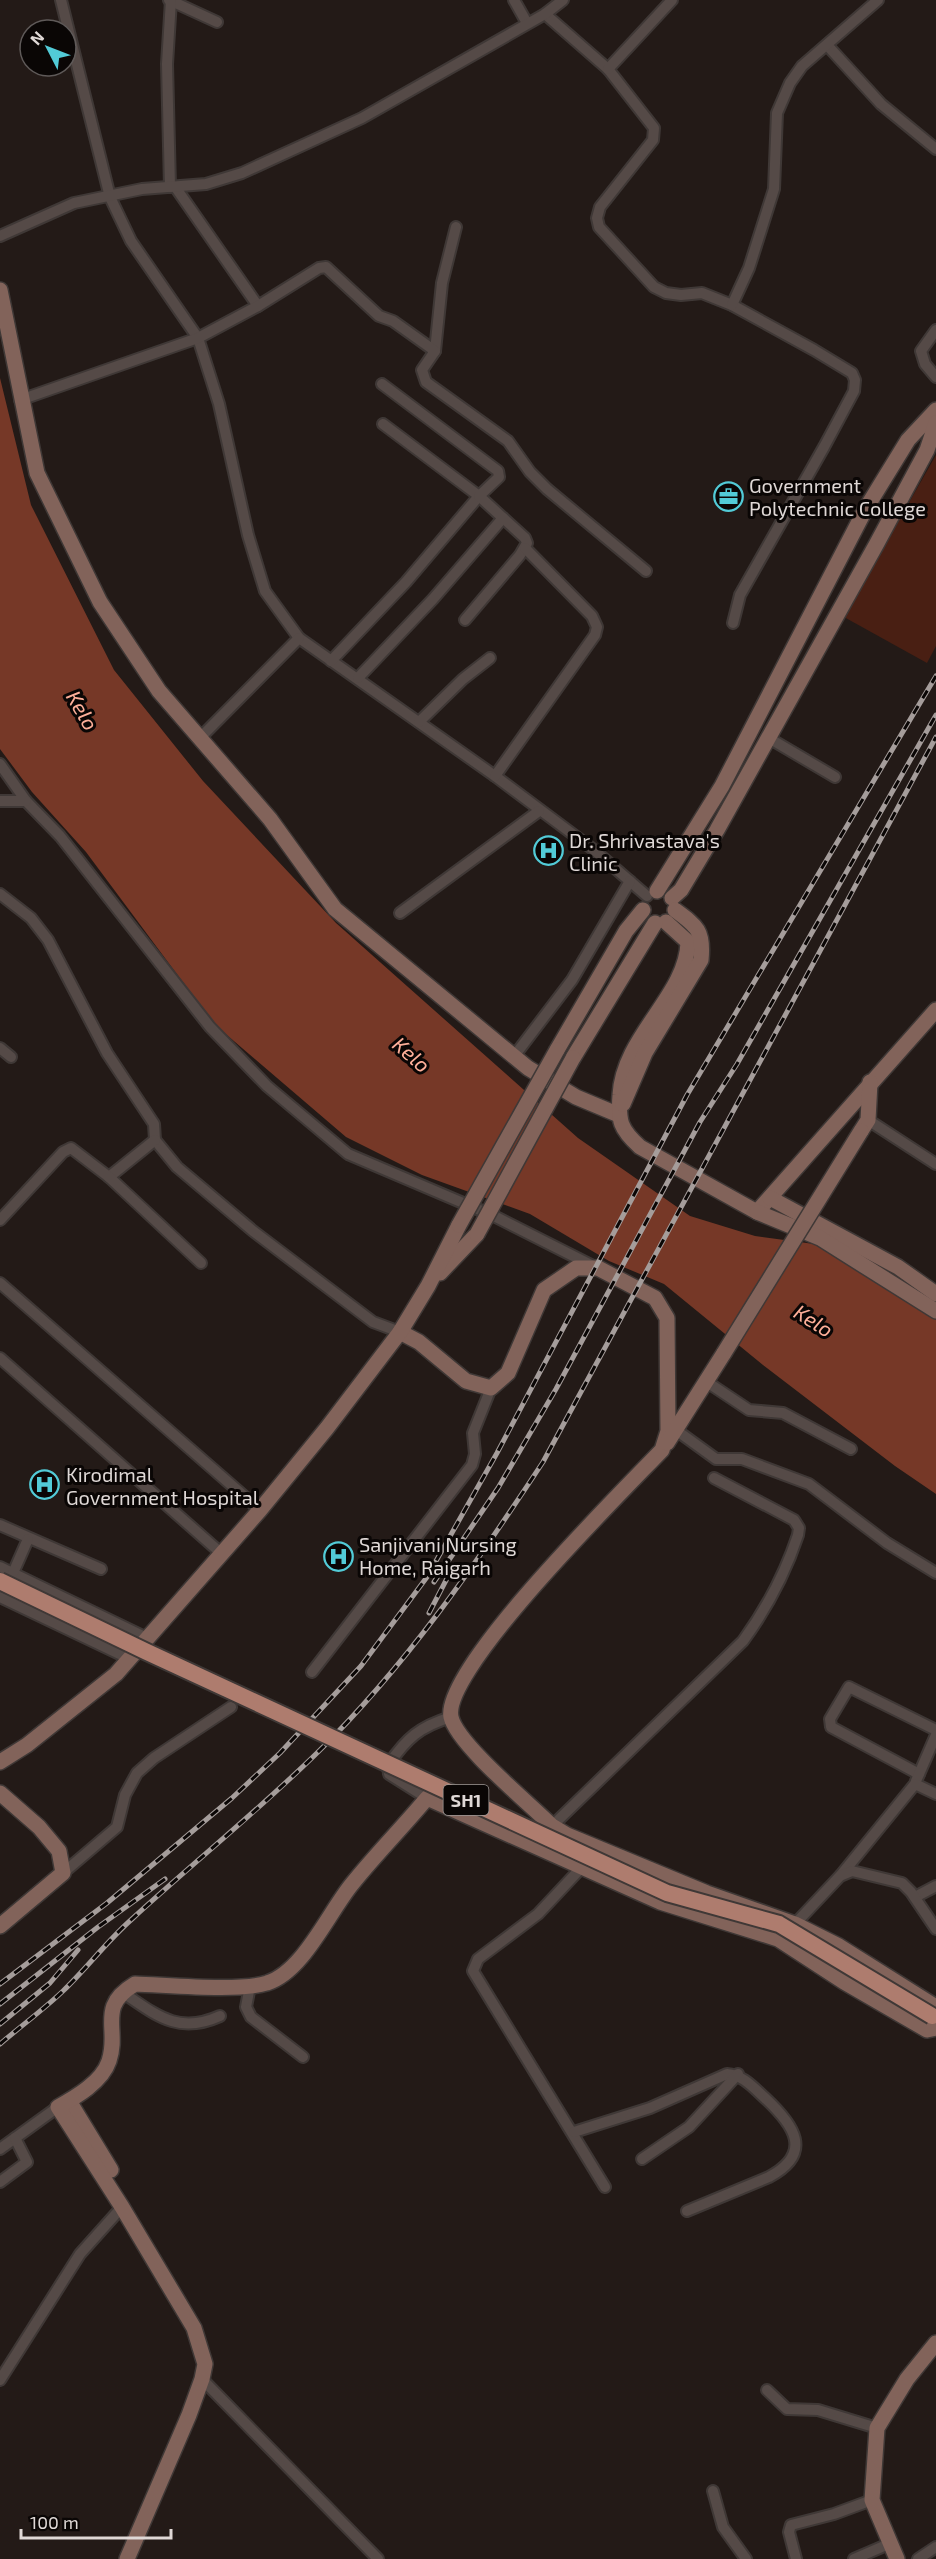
<svg xmlns="http://www.w3.org/2000/svg" width="936" height="2559" viewBox="0 0 936 2559" font-family="'Exo 2',sans-serif">
  <style>
    .green { fill: #491f13 }
    .water { fill: #763827 }
    .lines { fill: none; stroke-linecap: round; stroke-linejoin: round }
    .street-casing { stroke: #3f3836; stroke-width: 14 }
    .secondary-casing { stroke: #3f3836; stroke-width: 18 }
    .street { stroke: #554a47; stroke-width: 10 }
    .secondary { stroke: #82635a; stroke-width: 15 }
    .rail-casing { stroke: #a59d9b; stroke-width: 5 }
    .rail { stroke: #0a0605; stroke-width: 3; stroke-dasharray: 9; stroke-linecap: butt }
    .secondary-bridge-casing { stroke: #3f3836; stroke-width: 18; stroke-linecap: butt }
    .primary-bridge-casing { stroke: #3f3836; stroke-width: 20; stroke-linecap: butt }
    .secondary-bridge { stroke: #82635a; stroke-width: 15 }
    .primary-bridge { stroke: #ae7c6e; stroke-width: 16 }
    .labels { text-anchor: middle; dominant-baseline: central; stroke-width: 6; stroke-linejoin: round; paint-order: stroke }
    .shield { fill: #0a0605; stroke: #9f9997; stroke-width: 1.5 }
    .shield-label { font-size: 18px; font-weight: bold; fill: #dfd8d6 }
    .poi-label { font-size: 20px; fill: #dfd8d6; stroke: #0a0605; text-anchor: start }
    .water-label { font-size: 21px; font-style: italic; fill: #feaf99; stroke: #0a0605 }
  </style>
  <rect width="100%" height="100%" fill="#231a17"/>
  <path class="green" d="M936 455V646L927 663 844 617Z"/>
  <path class="water" d="M0 378 31 505 114 670 203 781 336 923 578 1138 690 1216 755 1236 829 1246 936 1312V1494L895 1466 763 1365 664 1284 609 1261 530 1214 422 1175 346 1137 214 1024 86 852 32 792 0 749Z"/>
  <g class="lines">
    <defs>
      <g id="street">
        <path d="M61 0 110 197 131 241 198 338 219 404 248 535 265 591 299 638 495 776 594 850 647 896"/>
        <path d="M169 0 217 22"/>
        <path d="M514 0 527 23"/>
        <path d="M545 14 608 69 654 128 653 140 600 207 597 218 599 227 654 287 666 293 681 295 702 293 732 305 814 350 852 373 855 380 854 391 824 447 740 595 733 623"/>
        <path d="M827 45 881 104 936 149"/>
        <path d="M608 69 672 0"/>
        <path d="M170 187 167 64 171 0"/>
        <path d="M176 188 258 306"/>
        <path d="M0 236 74 203 142 189 206 184 242 173 362 118 545 14 563 0"/>
        <path d="M732 305 749 268 774 189 777 113 790 83 802 66 878 0"/>
        <path d="M936 330 921 351 925 364 936 377"/>
        <path d="M435 351 442 283 456 227"/>
        <path d="M20 400 198 338 258 306 319 268 326 267 379 316 393 321 435 351 422 370 426 382 508 441 530 472 547 489 646 571"/>
        <path d="M465 620 520 555 527 543 525 538 503 518"/>
        <path d="M331 661 406 582 479 496 383 424"/>
        <path d="M358 678 433 599 503 518 479 496 499 477 498 471 382 384"/>
        <path d="M419 722 463 679 490 658"/>
        <path d="M201 737 299 638"/>
        <path d="M767 737 835 777"/>
        <path d="M0 764 26 801 60 836 210 1027 267 1086 348 1154 496 1217 595 1267"/>
        <path d="M495 776 595 635 597 627 592 616 525 548"/>
        <path d="M0 801H26"/>
        <path d="M0 894 31 918 48 940 107 1053 154 1124 155 1140 177 1167 253 1231 373 1322 400 1332"/>
        <path d="M400 913 539 811"/>
        <path d="M0 1048 11 1057"/>
        <path d="M515 1055 572 980 630 881"/>
        <path d="M868 1120 936 1164"/>
        <path d="M109 1177 155 1140"/>
        <path d="M0 1220 63 1152 71 1148 109 1177 201 1263"/>
        <path d="M0 1283 260 1510"/>
        <path d="M0 1358 222 1554"/>
        <path d="M707 1382 749 1410 783 1413 851 1449"/>
        <path d="M676 1430 716 1459H742L809 1484 887 1543 936 1573"/>
        <path d="M0 1525 101 1569"/>
        <path d="M0 1567 149 1639"/>
        <path d="M13 1573 28 1539"/>
        <path d="M0 1597 130 1659"/>
        <path d="M312 1672 472 1465 475 1454 473 1433 491 1388"/>
        <path d="M919 1774 831 1727 830 1719 849 1687 936 1730"/>
        <path d="M916 1781 936 1735"/>
        <path d="M427 1798 389 1774 388 1765C407 1738 419 1727 451 1717"/>
        <path d="M552 1826 743 1641C767 1608 785 1574 798 1535L799 1528 794 1520 714 1478"/>
        <path d="M582 1867 538 1914 478 1959 473 1971 605 2187"/>
        <path d="M63 1873 117 1827 125 1795 137 1773 154 1758 231 1707"/>
        <path d="M841 1875 915 1784 936 1794"/>
        <path d="M915 1897 936 1886"/>
        <path d="M795 1924 840 1876 852 1871 902 1883 911 1892 936 1929"/>
        <path d="M250 1986 246 2007 251 2017 303 2057"/>
        <path d="M122 1992C156 2015 178 2035 220 2016"/>
        <path d="M574 2132 650 2108 727 2074C743 2075 753 2087 765 2098 794 2125 814 2153 769 2177L687 2211"/>
        <path d="M0 2149 58 2107"/>
        <path d="M642 2159 689 2127 738 2074"/>
        <path d="M0 2182 27 2162 15 2138"/>
        <path d="M202 2379 378 2559"/>
        <path d="M0 2380 80 2254 122 2207"/>
        <path d="M767 2390 787 2409 818 2410 877 2428"/>
        <path d="M713 2491 723 2527 746 2559"/>
        <path d="M796 2559 789 2532 791 2525 834 2514 872 2500"/>
        <path d="M854 2559 891 2543"/>
        <path d="M918 2559 936 2547"/>
      </g>
      <g id="secondary">
        <path d="M0 290 37 473 100 602 159 691 270 819 335 909 528 1068 576 1097 619 1115"/>
        <path d="M657 891 722 786 865 510 908 440 936 410"/>
        <path d="M672 898 681 890 717 830 876 545 927 450 936 423"/>
        <path d="M666 922 688 942C687 995 623 1036 620 1095 618 1121 620 1129 640 1147L757 1212 936 1010"/>
        <path d="M557 1050 626 931 643 910"/>
        <path d="M573 1058 655 923"/>
        <path d="M623 1104 645 1053 701 960C704 931 697 926 675 910"/>
        <path d="M861 1131 868 1120 870 1082"/>
        <path d="M770 1198 898 1267 936 1294"/>
        <path d="M757 1212 820 1238 936 1311"/>
        <path d="M440 1273 477 1234"/>
        <path d="M400 1332 419 1342 466 1381 491 1388 508 1373 544 1290 576 1268H598L655 1298 667 1318 668 1431 662 1450C624 1490 441 1670 451 1717 457 1744 530 1804 552 1826L567 1835 707 1893 795 1924 839 1946 936 2007"/>
        <path d="M667 1443 724 1353"/>
        <path d="M0 1762 27 1745 116 1674 260 1510 327 1428 400 1332 428 1286 459 1225"/>
        <path d="M0 1793 39 1827 59 1851 63 1873 0 1926"/>
        <path d="M69 2101 111 2170"/>
        <path d="M127 2559 189 2415 202 2379 205 2364 194 2328 122 2207 58 2107C76 2097 102 2082 109 2061 120 2029 96 2007 135 1984 168 1985 240 1992 267 1983 303 1972 329 1912 352 1884 376 1854 403 1827 427 1798L660 1902 778 1939 844 1982 927 2030 936 2028"/>
        <path d="M897 2559 872 2500 877 2428 907 2379 936 2343"/>
      </g>
    </defs>
    <use href="#street" class="street-casing"/>
    <use href="#secondary" class="secondary-casing"/>
    <use href="#street" class="street"/>
    <use href="#secondary" class="secondary"/>
    <defs>
      <g id="rail">
        <path d="M434 1582 498 1488 556 1389 700 1122 737 1064 936 715"/>
        <path d="M429 1613 454 1565"/>
        <path d="M0 1984 107 1903 232 1798 280 1753 361 1666 427 1577 497 1453 687 1095 936 676"/>
        <path d="M0 2004 98 1927 165 1879"/>
        <path d="M0 2024 50 1983 78 1950"/>
        <path d="M0 2044C21 2026 43 2010 63 1991 87 1968 107 1941 132 1919 193 1863 258 1811 318 1752 405 1667 476 1564 543 1462L936 737"/>
      </g>
    </defs>
    <use href="#rail" class="rail-casing"/>
    <use href="#rail" class="rail"/>
    <defs>
      <g id="secondary-bridge">
        <path d="M459 1225 557 1050"/>
        <path d="M477 1234 573 1058"/>
        <path d="M724 1353 861 1131"/>
      </g>
      <path id="primary-bridge" d="M0 1581 147 1652 667 1893 779 1924 932 2016"/>
    </defs>
    <use href="#secondary-bridge" class="secondary-bridge-casing"/>
    <use href="#primary-bridge" class="primary-bridge-casing"/>
    <use href="#secondary-bridge" class="secondary-bridge"/>
    <use href="#primary-bridge" class="primary-bridge"/>
  </g>
  <defs>
    <symbol id="office-ring" viewBox="-11 -11 22 22"><circle r="9.5" fill="#0a0605" stroke="#52cbd7" stroke-width="1.5"/><path d="M-6-3h4V-5.5h4V-3h4V5H-6ZM-1-4.5V-3h2v-1.5ZM-6 0V1H6V0Z" fill="#52cbd7"/></symbol>
    <symbol id="hospital-ring" viewBox="-11 -11 22 22"><circle r="9.5" fill="#0a0605" stroke="#52cbd7" stroke-width="1.5"/><path d="M-5-5h3v3.5h4V-5h3V5h-3V1.5h-4V5h-3Z" fill="#52cbd7"/></symbol>
  </defs>
  <g fill-rule="evenodd">
    <use href="#office-ring" x="712" y="480" width="33" height="33"/>
    <use href="#hospital-ring" x="532" y="834" width="33" height="33"/>
    <use href="#hospital-ring" x="28" y="1468" width="33" height="33"/>
    <use href="#hospital-ring" x="322" y="1540" width="33" height="33"/>
  </g>
  <g class="labels">
    <rect class="shield" x="443.5" y="1785" width="45" height="30" rx="4.5"/>
    <g class="shield-label">
      <text x="466" y="1800">SH1</text>
    </g>
    <g class="poi-label">
      <text x="749" y="485">Government<tspan x="749" dy="23">Polytechnic College</tspan></text>
      <text x="569" y="840">Dr. Shrivastava's<tspan x="569" dy="23">Clinic</tspan></text>
      <text x="66" y="1474">Kirodimal<tspan x="66" dy="23">Government Hospital</tspan></text>
      <text x="359" y="1544">Sanjivani Nursing<tspan x="359" dy="23">Home, Raigarh</tspan></text>
    </g>
    <g class="water-label">
      <text transform="translate(83 710) rotate(60)">Kelo</text>
      <text transform="translate(412 1054) rotate(41)">Kelo</text>
      <text transform="translate(814 1320) rotate(32)">Kelo</text>
    </g>
  </g>
  <g transform="translate(48 48) rotate(312)"><circle r="28" fill="#0a0605" stroke="#5f5a59" stroke-width="1.5"/>
  <path d="M0-4.5L10 22L0 15L-10 22Z" fill="#52cbd7"/>
  <text y="-9" font-size="16" font-weight="bold" text-anchor="middle" fill="#dfd8d6">N</text>
  </g>
  <path d="M21 2529v9h150v-9" fill="none" stroke="#dfd8d6" stroke-width="3"/>
  <text x="30" y="2529" font-size="18" fill="#dfd8d6" stroke="#0a0605" stroke-width="4.5" paint-order="stroke">100 m</text>
</svg>
